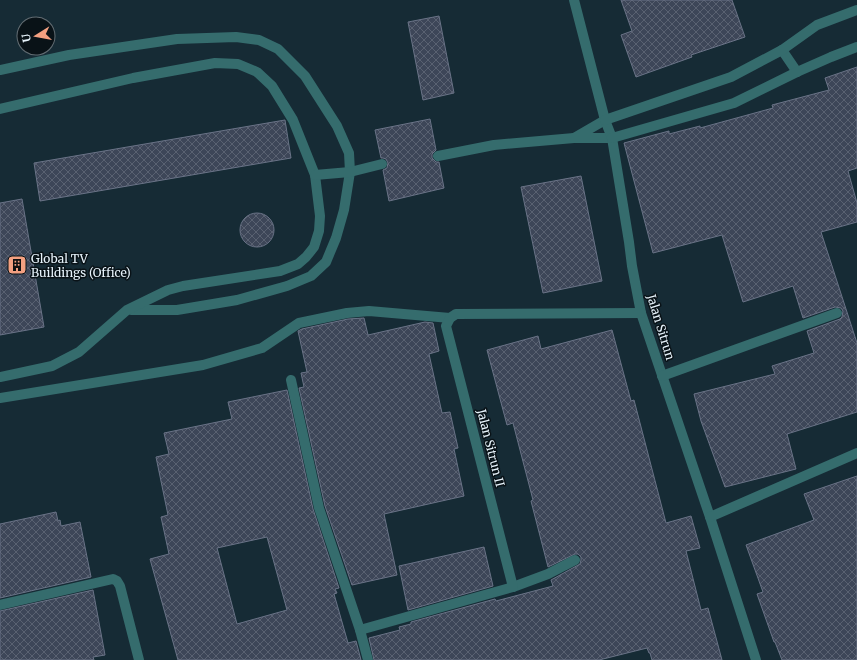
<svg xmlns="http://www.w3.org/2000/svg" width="857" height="660" viewBox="0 0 857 660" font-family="Merriweather,serif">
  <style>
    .building { fill: url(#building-cross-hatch); stroke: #6a7387; fill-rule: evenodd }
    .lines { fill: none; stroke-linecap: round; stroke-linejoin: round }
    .service { stroke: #356c6d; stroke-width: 10 }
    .minor { stroke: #356c6d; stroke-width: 10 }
    .labels { text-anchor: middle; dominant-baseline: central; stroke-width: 3; stroke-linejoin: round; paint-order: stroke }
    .poi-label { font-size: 12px; fill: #e7f3fb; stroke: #091217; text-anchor: start }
    .street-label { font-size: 12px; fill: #e7f3fb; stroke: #091217 }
  </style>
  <defs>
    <pattern id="building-cross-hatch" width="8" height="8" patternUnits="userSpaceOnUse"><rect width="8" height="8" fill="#3d4658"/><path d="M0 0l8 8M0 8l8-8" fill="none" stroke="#596171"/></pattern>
  </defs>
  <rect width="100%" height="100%" fill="#162b35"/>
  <g class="building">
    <path d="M621 0H732L745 37 691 55 692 57 636 77 621 35 632 31Z"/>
    <path d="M439 16 454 93 423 100 408 22Z"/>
    <path d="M857 67V168L848 171 857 203V222L821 232 857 343V412L787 434 796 469 725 487 701 421 694 394 775 374 772 366 814 353 807 331 840 319 842 317 843 311 841 308 835 307 803 318 793 286 743 302 722 235 653 253 624 143 669 131V134L700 126V128L773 108 772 105 829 90 825 78Z"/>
    <path d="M430 119 436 150 432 154V158L436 162H439L444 188 389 201 383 170 387 168 388 163 386 159 383 158H381L375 130Z"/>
    <path d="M285 120 291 158 40 201 34 163Z"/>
    <path d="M581 176 602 281 543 293 521 187Z"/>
    <path d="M22 199 44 327 0 335V203Z"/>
    <circle cx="257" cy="230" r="17"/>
    <path d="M364 318 368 335 425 322 433 323 439 351 429 354 442 413 450 412 458 448 454 449 464 496 384 514 397 575 352 585 325 506 299 388 304 387 301 373 307 372 298 331 302 329 348 319Z"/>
    <path d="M612 330 631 401 634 400 666 523 691 516 700 548 686 551 701 610 708 608 722 660H652L650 653H649L647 648 599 660H374L369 638 400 630 399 627 411 624V622L495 599 496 601 553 586 551 580 580 564 581 560V557L578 554H575L548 567 531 501 533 500 513 423 507 425 487 350 538 336 541 349Z"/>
    <path d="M287 390 313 509 339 588 335 589 337 593 334 594 348 643 356 641 361 660H178L150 559 169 554 161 517 168 515 156 457 169 454 164 433 232 419 228 402ZM267 537 287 610 237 624 217 548Z"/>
    <path d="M857 476V660H782L775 642H774L757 594 763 592 746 545 814 520 804 494Z"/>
    <path d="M56 512 58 521 60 520 61 526 80 522 91 577 0 598V524Z"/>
    <path d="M484 547 493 586 408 610 399 566Z"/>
    <path d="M93 590 105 655 93 657 94 660H0V611Z"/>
  </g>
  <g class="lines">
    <g class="service">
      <path d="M0 70 69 55 177 39 236 37 259 40 278 49 305 76 337 126 349 153 350 172 344 210 336 238 326 262 311 276 287 286 237 300 177 310H131"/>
      <path d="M0 109 133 78 215 63 238 64 257 72 272 86 293 120 315 175 320 216 319 231 314 247 306 257 298 264 280 271 183 286 168 290 127 310 79 352 52 366 0 377"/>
      <path d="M574 138 605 120"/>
      <path d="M438 156 494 145 574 138H612"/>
      <path d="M315 175 350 172 382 164"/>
    </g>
    <g class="minor">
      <path d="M574 0 605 120 612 138 629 242 632 266 641 313 710 517 756 660"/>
      <path d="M782 50 797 72"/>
      <path d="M605 120 731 77 782 50 817 25 857 10"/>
      <path d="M612 138 734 103 797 72 831 57 857 47"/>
      <path d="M662 376 837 313"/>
      <path d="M291 380 319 508 360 630"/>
      <path d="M0 398 203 365 262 348 299 323 347 313 369 311 450 318"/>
      <path d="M710 517 857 453"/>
      <path d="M513 587 548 574 575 560"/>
      <path d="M0 605 113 579 117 581 120 586 139 660"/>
      <path d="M368 660 360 630 513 587 446 326 450 318 456 314 641 313"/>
    </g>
  </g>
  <defs>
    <symbol id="building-square" viewBox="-11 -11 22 22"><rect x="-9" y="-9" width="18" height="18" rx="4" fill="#f3a081" stroke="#091217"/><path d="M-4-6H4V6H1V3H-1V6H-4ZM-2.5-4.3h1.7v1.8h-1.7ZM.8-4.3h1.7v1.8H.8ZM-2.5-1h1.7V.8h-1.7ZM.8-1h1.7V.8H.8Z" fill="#111"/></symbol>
  </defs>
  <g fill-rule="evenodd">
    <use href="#building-square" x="6" y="254" width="22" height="22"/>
  </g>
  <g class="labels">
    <g class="poi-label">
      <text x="31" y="258">Global TV<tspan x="31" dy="14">Buildings (Office)</tspan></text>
    </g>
    <g class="street-label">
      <text transform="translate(661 327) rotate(73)">Jalan Sitrun</text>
      <text transform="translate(491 448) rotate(76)">Jalan Sitrun II</text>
    </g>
  </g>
  <g transform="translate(36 36) rotate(259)"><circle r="19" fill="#091217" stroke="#626c72"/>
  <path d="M0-3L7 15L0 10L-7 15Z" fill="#f3a081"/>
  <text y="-6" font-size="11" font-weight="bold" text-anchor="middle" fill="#e7f3fb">U</text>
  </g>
</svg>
